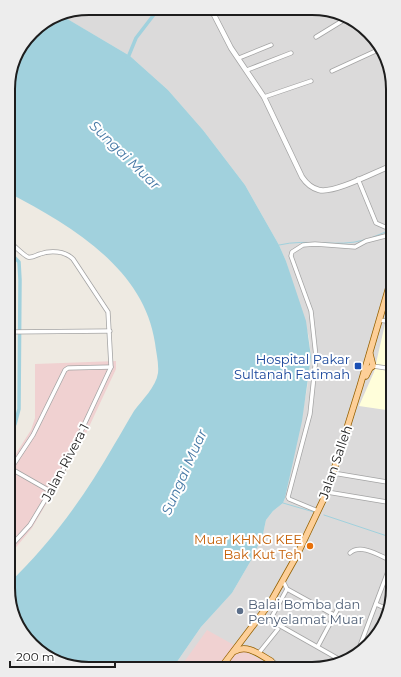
<svg xmlns="http://www.w3.org/2000/svg" width="401" height="677" viewBox="0 0 401 677" font-family="Montserrat,sans-serif">
  <style>
    .residential { fill: #dbdada }
    .commercial { fill: #f0d1d1 }
    .industrial { fill: #e7d4e4 }
    .education { fill: #fffeda }
    .water { fill: #a1d1dd }
    .lines { fill: none; stroke-linecap: round; stroke-linejoin: round }
    .stream { stroke: #a1d1dd; stroke-width: 1 }
    .canal { stroke: #a1d1dd; stroke-width: 3.5 }
    .minor-casing { stroke: #a4a4a4; stroke-width: 5 }
    .tertiary-casing { stroke: #a4a4a4; stroke-width: 6 }
    .secondary-casing { stroke: #6b7403; stroke-width: 6 }
    .primary-casing { stroke: #956000; stroke-width: 7 }
    .minor { stroke: #fff; stroke-width: 3.5 }
    .tertiary { stroke: #fff; stroke-width: 4.5 }
    .secondary { stroke: #f9fab4; stroke-width: 5 }
    .primary { stroke: #fdcf98; stroke-width: 5.5 }
    .transit-dot { fill: #1a4fb4; stroke: #fff; stroke-width: 1.5 }
    .food-dot { fill: #e8710a; stroke: #fff; stroke-width: 1.5 }
    .service-dot { fill: #5c6f8a; stroke: #fff; stroke-width: 1.5 }
    .labels { text-anchor: middle; dominant-baseline: central; stroke-width: 4; stroke-linejoin: round; paint-order: stroke }
    .transit-label { font-size: 13px; fill: #164399; stroke: #fff; text-anchor: end }
    .street-label { font-size: 13px; fill: #1d1d1d; stroke: #fff }
    .food-label { font-size: 13px; fill: #c56008; stroke: #fff; text-anchor: end }
    .service-label { font-size: 13px; fill: #4e5e75; stroke: #fff; text-anchor: start }
    .water-label { font-size: 14px; font-style: italic; fill: #4578a5; stroke: #fff }
    .rim { fill: none; stroke: #1d1d1d; stroke-width: 2 }
  </style>
  <rect width="100%" height="100%" fill="#eeeae2"/>
  <path class="residential" d="M89 8 327 10 361 25 387 58 393 89V593L376 637 343 663 312 669H172L201 627 232 593 253 557 263 534 266 520 273 511 283 503 285 498 307 389 311 357 309 337 286 261 279 245 245 185 203 130 168 90 130 56 62 16V13Z"/>
  <g class="commercial">
    <path d="M116 361V369L80 446 32 528 8 557V466L31 430 35 418V364Z"/>
    <path d="M207 630 270 665 271 669H179Z"/>
  </g>
  <path class="industrial" d="M8 271 14 418 8 427Z"/>
  <path class="education" d="M385 324 393 325V411L359 406 374 372Z"/>
  <path class="water" d="M59 14 130 56 168 90 203 130 245 185 279 245 286 261 306 321 311 357 302 421 285 498 283 503 273 511 266 520 263 534 253 557 232 593 201 627 172 669 78 668 40 652 14 619 8 588V584C52 542 84 497 114 445 121 434 127 422 134 411 142 400 156 387 158 373 159 363 156 352 155 343 144 268 70 225 9 193V79L16 53 35 28Z"/>
  <g class="lines">
    <g class="stream">
      <path d="M373 237 393 229"/>
      <path d="M279 245C308 238 337 248 364 240"/>
      <path d="M283 503 314 512"/>
      <path d="M324 515 393 538"/>
    </g>
    <g class="canal">
      <path d="M127 60 136 38 159 8"/>
      <path d="M8 435 15 424 19 409 20 280 19 262 8 251"/>
    </g>
    <defs>
      <g id="minor">
        <path d="M316 37 347 18"/>
        <path d="M239 58 271 45"/>
        <path d="M247 70 291 53"/>
        <path d="M332 71 380 49"/>
        <path d="M264 97 311 81"/>
        <path d="M358 179 376 223 385 227 393 224"/>
        <path d="M379 320 393 322"/>
        <path d="M8 332 110 331"/>
        <path d="M373 366 393 369"/>
        <path d="M8 467 50 491"/>
        <path d="M8 473 33 435 65 370 68 368 111 367"/>
        <path d="M333 473 393 483"/>
        <path d="M327 492 393 503"/>
        <path d="M318 511 289 499 288 497 310 414 316 357 311 311 291 256 292 252 303 245 315 244 355 247 366 241 393 234"/>
        <path d="M8 549 30 525 63 470 111 367 108 312 73 259C65 251 51 250 40 254 36 255 33 258 28 257 24 256 13 244 8 241"/>
        <path d="M350 553C361 543 380 556 392 561"/>
        <path d="M283 581 287 589 334 615"/>
        <path d="M376 604 387 609"/>
        <path d="M261 615 344 662"/>
        <path d="M270 620 287 589"/>
        <path d="M318 646 342 601"/>
        <path d="M358 651 393 558"/>
        <path d="M258 654 278 629"/>
      </g>
      <g id="tertiary">
        <path d="M211 9 231 48 264 97 302 177C306 183 311 188 319 190 334 194 377 171 393 165"/>
        <path d="M8 414 10 405 8 354"/>
        <path d="M271 661 283 669"/>
      </g>
      <path id="secondary" d="M380 50 391 80"/>
      <g id="primary">
        <path d="M366 376 370 368 373 366 370 354"/>
        <path d="M235 651C248 644 260 655 271 661L274 669"/>
        <path d="M220 669 270 603 297 555 327 492 360 386 393 273"/>
      </g>
    </defs>
    <use href="#minor" class="minor-casing"/>
    <use href="#tertiary" class="tertiary-casing"/>
    <use href="#secondary" class="secondary-casing"/>
    <use href="#primary" class="primary-casing"/>
    <use href="#minor" class="minor"/>
    <use href="#tertiary" class="tertiary"/>
    <use href="#secondary" class="secondary"/>
    <use href="#primary" class="primary"/>
  </g>
  <rect class="transit-dot" x="354" y="362" width="8" height="8" rx="2"/>
  <circle class="food-dot" cx="310" cy="546" r="4"/>
  <circle class="service-dot" cx="240" cy="611" r="4"/>
  <g class="labels">
    <g class="transit-label">
      <text x="350" y="359">Hospital Pakar<tspan x="350" dy="15">Sultanah Fatimah</tspan></text>
    </g>
    <g class="street-label">
      <text transform="translate(65 462) rotate(-62)">Jalan Rivera 1</text>
      <text transform="translate(335 462) rotate(-71)">Jalan Salleh</text>
    </g>
    <g class="food-label">
      <text x="302" y="539">Muar KHNG KEE<tspan x="302" dy="15">Bak Kut Teh</tspan></text>
    </g>
    <g class="service-label">
      <text x="248" y="604">Balai Bomba dan<tspan x="248" dy="15">Penyelamat Muar</tspan></text>
    </g>
    <g class="water-label">
      <text transform="translate(125 155) rotate(44)">Sungai Muar</text>
      <text transform="translate(184 472) rotate(-66)">Sungai Muar</text>
    </g>
  </g>
  <path d="M0 0H401V677H0ZM89 15H312A74 74 0 0 1 386 89V588A74 74 0 0 1 312 662H89A74 74 0 0 1 15 588V89A74 74 0 0 1 89 15Z" fill="#ededed" fill-rule="evenodd"/>
  <path class="rim" d="M89 15H312A74 74 0 0 1 386 89V588A74 74 0 0 1 312 662H89A74 74 0 0 1 15 588V89A74 74 0 0 1 89 15Z"/>
  <path d="M10 661v6h105v-6" fill="none" stroke="#1d1d1d" stroke-width="2"/>
  <text x="16" y="661" font-size="12" fill="#1d1d1d" stroke="#ffffff" stroke-width="3" paint-order="stroke">200 m</text>
</svg>
